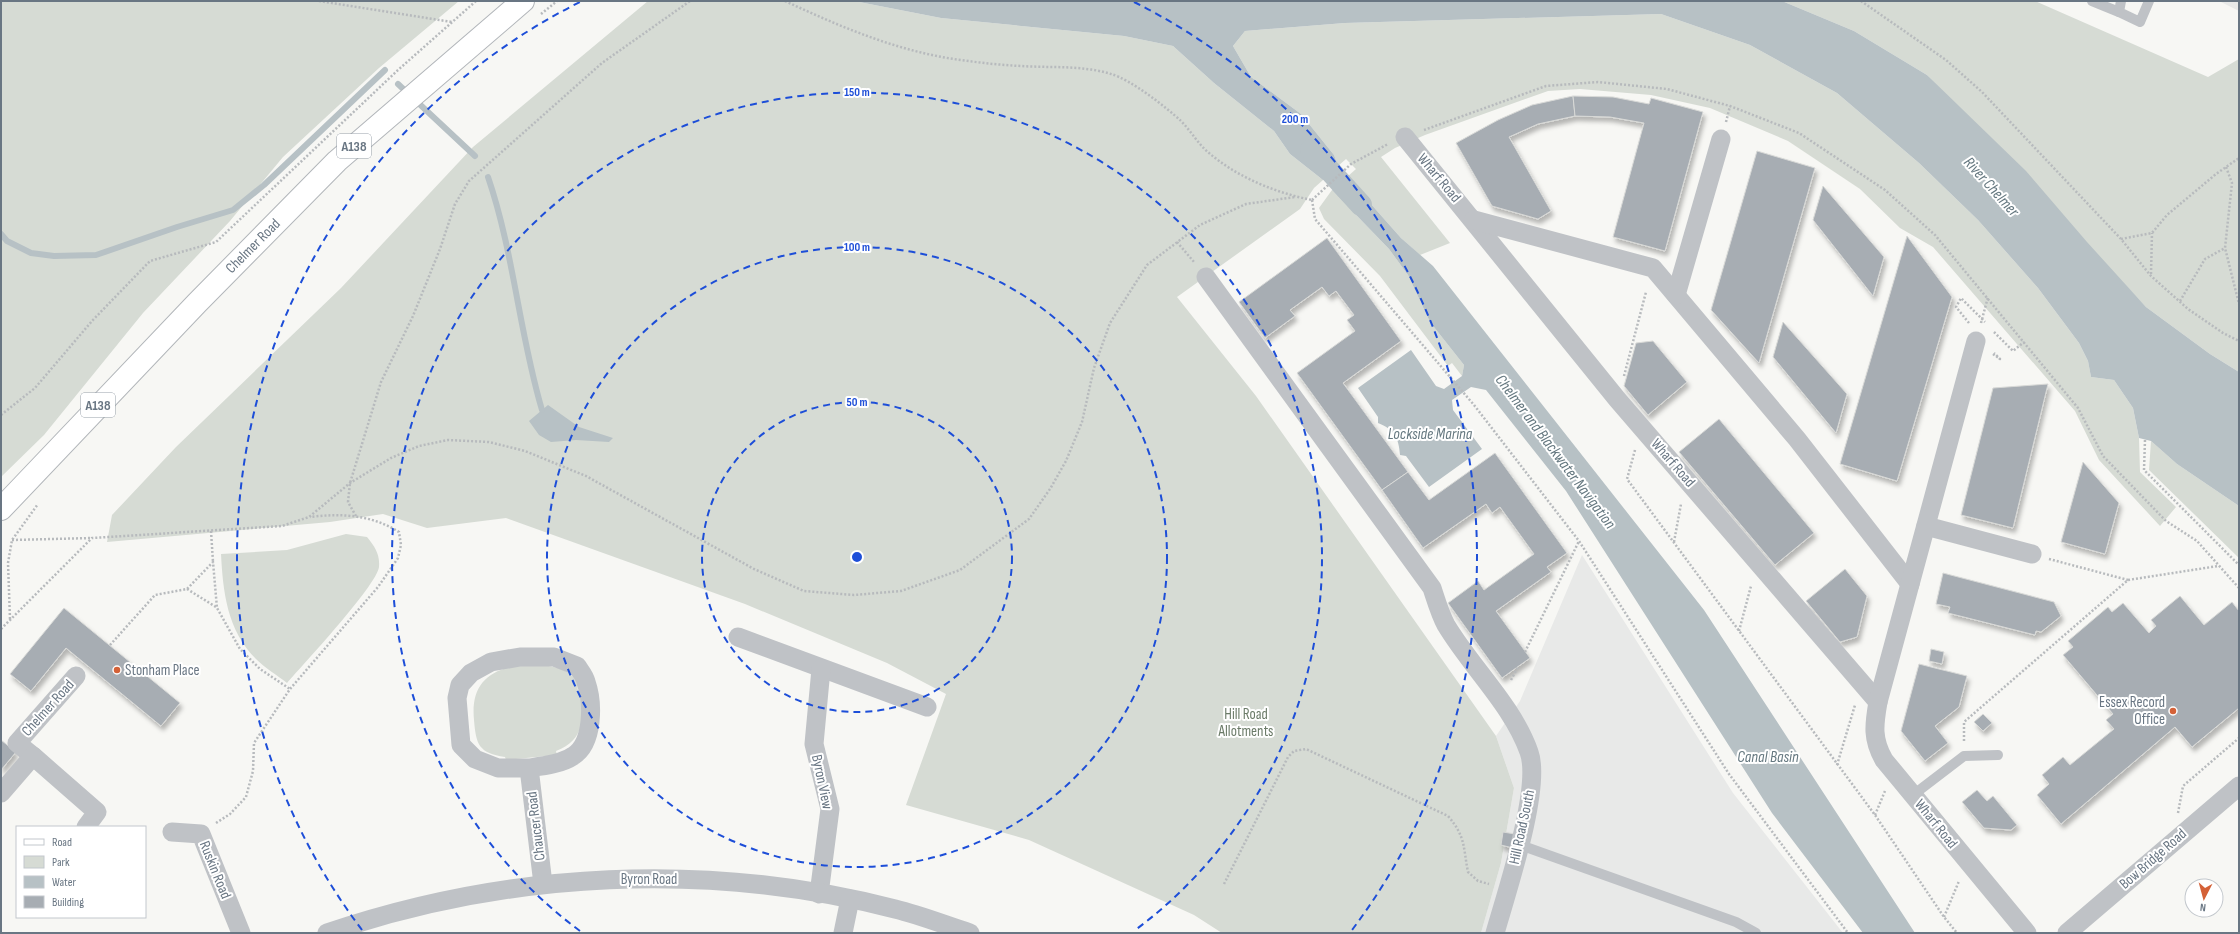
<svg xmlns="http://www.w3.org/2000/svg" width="2240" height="934" viewBox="0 0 2240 934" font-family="'Sofia Sans Condensed',sans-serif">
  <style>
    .built { fill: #e8e9e8 }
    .green { fill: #d6dbd4 }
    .water { fill: #b7c1c5 }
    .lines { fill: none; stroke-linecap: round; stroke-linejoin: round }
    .stream { stroke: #b7c1c5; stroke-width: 6 }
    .canal { stroke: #b7c1c5; stroke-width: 22 }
    .building { fill: #a7adb3; stroke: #d8d9d7; filter: url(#shadow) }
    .primary-casing { stroke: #b2b6ba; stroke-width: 24 }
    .path { stroke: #b7babd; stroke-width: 2.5; stroke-dasharray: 2 2; stroke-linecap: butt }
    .service { stroke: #bfc2c6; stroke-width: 10 }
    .minor { stroke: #bfc2c6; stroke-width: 19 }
    .primary { stroke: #fff; stroke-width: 22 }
    .ring { fill: none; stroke: #1d4ed8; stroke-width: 2; stroke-dasharray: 7 5 }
    .poi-dot { fill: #d46137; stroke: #fff; stroke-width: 1.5 }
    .labels { text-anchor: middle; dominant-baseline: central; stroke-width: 4; stroke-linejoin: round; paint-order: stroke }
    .shield { fill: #fff; stroke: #969fa8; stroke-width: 1 }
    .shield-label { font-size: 14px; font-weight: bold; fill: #697683 }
    .street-label { font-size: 15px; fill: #697683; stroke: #fff }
    .poi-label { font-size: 15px; fill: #697683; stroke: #fff; text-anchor: start }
    .park-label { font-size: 15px; fill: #6a7a67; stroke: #fff }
    .water-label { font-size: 16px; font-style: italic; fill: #64777f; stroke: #fff }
    .centre { fill: #1d4ed8; stroke: #fff; stroke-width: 2 }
    .ring-label { font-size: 12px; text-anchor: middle; font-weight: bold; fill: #1d4ed8; stroke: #fff; stroke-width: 4; stroke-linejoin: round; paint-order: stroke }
  </style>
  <defs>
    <filter id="shadow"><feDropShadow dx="2.5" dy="4.5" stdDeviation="2" flood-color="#0004"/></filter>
  </defs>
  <rect width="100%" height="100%" fill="#f7f7f4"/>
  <g class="built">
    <path d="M2219 1H2239V11Z"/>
    <path d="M1582 555 1733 793 1843 933H1481L1501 863 1514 788 1496 736 1520 701Z"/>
  </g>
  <g class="green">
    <path d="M1 1H459L379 68 283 157 230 221 143 313 44 435 1 477Z"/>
    <path d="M648 1H854L941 18 1124 36 1173 46 1214 83 1274 131 1290 154 1323 180 1314 188 1300 209 1177 297 1256 396 1496 736 1514 788 1501 863 1481 933H1222L1194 915 1029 840 906 805 946 694 887 663 745 604 506 518 427 528 383 514 330 522 107 542 112 515 176 447 341 288 473 147Z"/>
    <path d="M1782 1H2035L2208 77 2239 59V372L2210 354 2146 307 1927 75 1854 31Z"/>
    <path d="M1661 14 1750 45 1837 93 1919 163 1978 220 2038 288 2079 343 2088 361 2091 377 2114 380 2133 408 2139 438 2140 472 2176 507 2160 526 2099 460 2075 411 1933 247 1900 228 1860 189 1788 141 1710 108 1651 95 1580 89 1548 91 1425 135 1395 148 1381 157 1450 243 1420 255 1401 238 1347 177 1356 169 1346 159 1338 166 1334 155 1301 114 1251 77 1233 46 1245 31 1345 23Z"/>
    <path d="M1332 190 1389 249 1408 275 1430 322 1464 365 1462 376 1452 363 1448 366 1380 276 1324 219 1319 208Z"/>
    <path d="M2151 441 2177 464 2239 506V558L2149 470Z"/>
    <path d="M346 534 367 537C375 547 380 554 379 567 377 585 303 665 287 683 277 675 265 668 256 659 227 630 223 592 221 554L287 550Z"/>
    <path d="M515 666C538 666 561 661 577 681L578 692H583C582 719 586 739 556 751L557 755 506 760 505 757C479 753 476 745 474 720 471 689 484 672 515 666Z"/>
  </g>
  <g class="water">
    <path d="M854 1H1782L1854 31 1927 75 2026 171 2087 242 2146 307 2210 354 2239 372V506L2177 464 2151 441 2139 438 2133 408 2114 380 2091 377 2088 361 2079 343 2038 288 1978 220 1919 163 1837 93 1750 45 1661 14 1345 23 1245 31 1233 46 1251 77 1301 114 1334 155 1338 166 1323 180 1290 154 1274 131 1214 83 1173 46 1124 36 941 18Z"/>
    <path d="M1347 177 1401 238 1433 266 1704 610 1915 933H1863L1772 813 1566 491 1486 390 1471 387 1452 400 1453 410 1482 449 1429 487 1406 456 1400 455C1399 438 1394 429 1378 423V417L1358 388 1411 350 1436 386 1444 389 1462 376 1464 365 1430 322 1408 275 1389 249 1332 190Z"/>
    <path d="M548 405 579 427 613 438 609 442 576 440 551 442 539 435 529 421Z"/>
  </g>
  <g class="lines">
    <g class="stream">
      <path d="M398 84 475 156"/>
      <path d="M488 177C514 253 519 333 542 410"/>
      <path d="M1 234 7 241 31 253 54 256 96 255 177 227 233 210 264 185 385 70"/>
    </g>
    <path class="canal" d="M1311 150 1361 205"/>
  </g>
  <g class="building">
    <path d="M1573 96 1575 116 1538 124 1509 137 1551 211 1538 219 1492 206 1456 143 1498 120 1532 105Z"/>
    <path d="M1573 96 1613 97 1649 104 1651 98 1703 112 1665 251 1613 237 1644 123 1610 117 1575 116Z"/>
    <path d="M1757 151 1815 168 1759 363 1711 310Z"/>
    <path d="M1823 186 1884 257 1873 296 1813 220Z"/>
    <path d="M1907 236 1952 297 1897 481 1840 464Z"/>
    <path d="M1327 238 1401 341 1343 383 1408 472 1382 490 1297 373 1355 331 1347 320 1354 315 1336 291 1329 296 1322 287 1290 310 1295 316 1265 338 1239 302Z"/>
    <path d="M1783 322 1847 394 1836 433 1773 357Z"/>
    <path d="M1653 341 1687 382 1648 415 1624 386 1636 343Z"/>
    <path d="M2048 384 2013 528 1961 515 1993 388Z"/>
    <path d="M1719 419 1814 533 1775 565 1679 452Z"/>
    <path d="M1495 453 1567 553 1547 567 1551 572 1496 611 1530 658 1502 678 1448 603 1478 581 1484 590 1534 554 1500 507 1492 513 1486 504 1423 548 1382 490 1408 472 1429 500Z"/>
    <path d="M2083 462 2119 503 2105 554 2061 542Z"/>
    <path d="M1845 569 1867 596 1857 637 1840 642 1806 601Z"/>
    <path d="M1943 573 2054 602 2061 616 2041 632 2036 631 2035 635 1948 613 1950 607 1936 604Z"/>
    <path d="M2180 596 2204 625 2232 602 2239 611V708L2192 747 2175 727 2061 824 2037 795 2049 784 2042 775 2063 757 2070 765 2114 729 2106 720 2113 714 2063 655 2073 647 2068 641 2108 607 2112 612 2123 603 2149 633 2156 626 2151 620Z"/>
    <path d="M64 608 180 703 161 726 66 648 31 691 10 674Z"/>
    <path d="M1931 649 1944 652 1942 664 1929 661Z"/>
    <path d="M1919 664 1967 676 1959 707 1935 726 1948 743 1925 761 1901 731Z"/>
    <path d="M1983 714 1992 723 1983 731 1974 722Z"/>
    <path d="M1 740 16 752 1 770Z"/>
    <path d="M1977 790 1987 801 1993 796 2017 825 2011 830 1984 828 1962 802Z"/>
    <path d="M1503 832 1515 834 1513 848 1501 845Z"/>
  </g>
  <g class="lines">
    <defs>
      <path id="primary" d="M1 509 197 303 337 161 523 1"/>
    </defs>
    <use href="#primary" class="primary-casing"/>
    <g class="path">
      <path d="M319 1 452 22"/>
      <path d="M785 1C841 27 899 52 961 60 981 63 1001 65 1021 66 1051 68 1082 65 1111 74 1130 79 1166 107 1181 121 1191 131 1198 144 1209 153 1237 177 1276 193 1312 200"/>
      <path d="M1861 1 1946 60 1982 92 2121 239 2151 276 2188 309 2223 333 2239 341"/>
      <path d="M541 14 557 1"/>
      <path d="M1726 122 1730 106"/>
      <path d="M1424 130 1546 86 1598 82 1667 89 1730 106 1799 133 1885 190 1935 235 2078 408 2103 456 2166 521 2197 541 2239 588"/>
      <path d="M2226 167 2232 183 2225 248 2239 304"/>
      <path d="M1312 200 1351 164 1388 144"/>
      <path d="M1312 200 1315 219 1474 405 1579 541 1729 774 1848 933"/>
      <path d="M2121 239 2152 233 2167 215 2216 174 2239 158"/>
      <path d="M1177 242 1194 262"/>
      <path d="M2151 274 2152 233"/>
      <path d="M2180 301 2205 259 2225 248"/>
      <path d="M1969 323 1956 307 1961 298 1985 322"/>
      <path d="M1981 323 1988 297"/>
      <path d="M1994 332 2013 351 2024 342"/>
      <path d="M1993 354 2000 359 1994 353"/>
      <path d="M1624 376 1646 292"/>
      <path d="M1 415 35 388 92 321 150 261 216 242 398 70 476 1"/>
      <path d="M2145 440 2144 470 2239 565"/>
      <path d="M1635 450 1627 479 1875 815 1944 917 1957 933"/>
      <path d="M356 516 348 502 350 483 381 382 413 316 440 249 455 204 469 181 602 63 690 1"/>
      <path d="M211 531 213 562"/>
      <path d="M12 540 91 538"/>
      <path d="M1674 542 1681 504"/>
      <path d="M2049 559 2128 580"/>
      <path d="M187 589 216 607"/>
      <path d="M10 619 8 563 12 540 38 504"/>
      <path d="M1 629 92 538 282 526 309 517 350 483 391 458 419 446 448 440 489 442 525 451 586 476 754 569 804 591 854 595 901 591 960 570 1029 519 1050 489 1066 461 1082 422 1094 368 1110 323 1147 265 1200 225 1246 204 1295 197"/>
      <path d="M1739 631 1751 586"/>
      <path d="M110 645 155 595 187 589 213 562 217 608 240 649 260 669 290 689"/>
      <path d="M1525 652 1579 541"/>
      <path d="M1511 680 1518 667"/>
      <path d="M1964 741V722L2128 580 2218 566"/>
      <path d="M1837 765 1855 705"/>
      <path d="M2178 813 2183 786 2239 738"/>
      <path d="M1875 815 1885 791"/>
      <path d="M216 823 230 814 246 797 253 771 254 743 290 689 378 587 398 558 401 545 399 532C372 515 342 513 310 517"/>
      <path d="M1224 884 1288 757 1294 751 1306 749 1448 816C1466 837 1463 847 1468 872L1478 881 1489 884"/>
      <path d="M1944 917 1959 881"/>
    </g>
    <g class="service">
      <path d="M2092 1 2119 12"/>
      <path d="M2121 1 2119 12 2140 22 2149 1"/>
      <path d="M1913 795 1964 756 1998 755"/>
      <path d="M1520 845 1736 922 1756 933"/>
    </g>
    <g class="minor">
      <path d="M1405 137 1617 399 1878 702C1874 725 1872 739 1884 760L2027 933"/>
      <path d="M1474 220 1653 268 1797 439 1910 584"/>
      <path d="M1206 277 1432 588C1436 600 1440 614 1446 625 1471 667 1513 706 1529 752 1542 787 1506 894 1495 933"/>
      <path d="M1676 295 1721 139"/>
      <path d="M1926 526 2032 554"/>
      <path d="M738 637 927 707"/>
      <path d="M1878 702 1976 341"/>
      <path d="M33 756 17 743 76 676"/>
      <path d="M529 768C543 766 561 764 573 756 594 743 593 702 586 682 585 676 580 671 577 666L554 657H520L491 662 471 673 460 685 457 698 461 745 475 759 498 768H529L543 884"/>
      <path d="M1 793 33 756 97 812 86 827"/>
      <path d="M172 832 201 834 241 933"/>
      <path d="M819 894 830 809 814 744 821 669"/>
      <path d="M327 933C509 871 708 861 895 909 920 915 945 925 970 933"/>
      <path d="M843 933 850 899"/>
      <path d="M2067 933 2239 786"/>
    </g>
    <use href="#primary" class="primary"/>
  </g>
  <g class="ring">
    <circle cx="857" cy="557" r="155"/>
    <circle cx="857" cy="557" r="310"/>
    <path d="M580 931A465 465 0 1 1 1134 931"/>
    <path d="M362 930A620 620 0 0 1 580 2M1134 2A620 620 0 0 1 1352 930"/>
  </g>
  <g class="poi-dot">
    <circle cx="117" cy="670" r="4"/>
    <circle cx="2173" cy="711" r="4"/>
  </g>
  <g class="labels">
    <g class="shield">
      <rect x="337" y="134" width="34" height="24" rx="3"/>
      <rect x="81" y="393" width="34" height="24" rx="3"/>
    </g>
    <g class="shield-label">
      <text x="354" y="146">A138</text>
      <text x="98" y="405">A138</text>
    </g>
    <g class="street-label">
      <text transform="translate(1439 178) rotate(50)">Wharf Road</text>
      <text transform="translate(253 246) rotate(-45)">Chelmer Road</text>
      <text transform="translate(1673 463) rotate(49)">Wharf Road</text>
      <text transform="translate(48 708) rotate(-48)">Chelmer Road</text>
      <text transform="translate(822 782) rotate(78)">Byron View</text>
      <text transform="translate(1936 824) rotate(51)">Wharf Road</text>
      <text transform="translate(536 826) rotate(-97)">Chaucer Road</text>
      <text transform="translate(1522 827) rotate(-78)">Hill Road South</text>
      <text transform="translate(2153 859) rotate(-41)">Bow Bridge Road</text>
      <text transform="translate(215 870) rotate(68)">Ruskin Road</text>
      <text x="649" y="879">Byron Road</text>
    </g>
    <g class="poi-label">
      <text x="125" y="670">Stonham Place</text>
      <text x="2165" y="702" text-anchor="end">Essex Record<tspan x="2165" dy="17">Office</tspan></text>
    </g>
    <g class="park-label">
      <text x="1246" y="714">Hill Road<tspan x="1246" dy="17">Allotments</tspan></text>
    </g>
    <g class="water-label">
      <text transform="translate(1991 187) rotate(48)">River Chelmer</text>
      <text x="1430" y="434">Lockside Marina</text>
      <text transform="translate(1555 452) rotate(53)">Chelmer and Blackwater Navigation</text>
      <text x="1768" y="757">Canal Basin</text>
    </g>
  </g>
  <circle cx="857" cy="557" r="6" class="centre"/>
  <g class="ring-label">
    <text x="857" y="96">150 m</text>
    <text x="1295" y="123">200 m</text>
    <text x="857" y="251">100 m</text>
    <text x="857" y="406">50 m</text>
  </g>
  <rect width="2240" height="934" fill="none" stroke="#697683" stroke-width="4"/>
  <rect x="16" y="826" width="130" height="92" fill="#ffffff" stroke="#c3c8cd"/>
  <rect x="24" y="839" width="20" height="6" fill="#ffffff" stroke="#c3c8cd"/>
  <text x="52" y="846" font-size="12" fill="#697683">Road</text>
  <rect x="24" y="856" width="20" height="12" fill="#d6dbd4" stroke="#c3c8cd"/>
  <text x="52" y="866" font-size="12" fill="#697683">Park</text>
  <rect x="24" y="876" width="20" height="12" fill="#b7c1c5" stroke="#c3c8cd"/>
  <text x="52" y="886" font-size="12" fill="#697683">Water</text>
  <rect x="24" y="896" width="20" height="12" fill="#a7adb3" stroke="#c3c8cd"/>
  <text x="52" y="906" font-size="12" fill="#697683">Building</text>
  <g transform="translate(2204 898) rotate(186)"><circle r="19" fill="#ffffff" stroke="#c3c8cd"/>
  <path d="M0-3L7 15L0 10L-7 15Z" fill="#d46137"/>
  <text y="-6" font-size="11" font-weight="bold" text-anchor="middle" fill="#697683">N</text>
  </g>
</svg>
